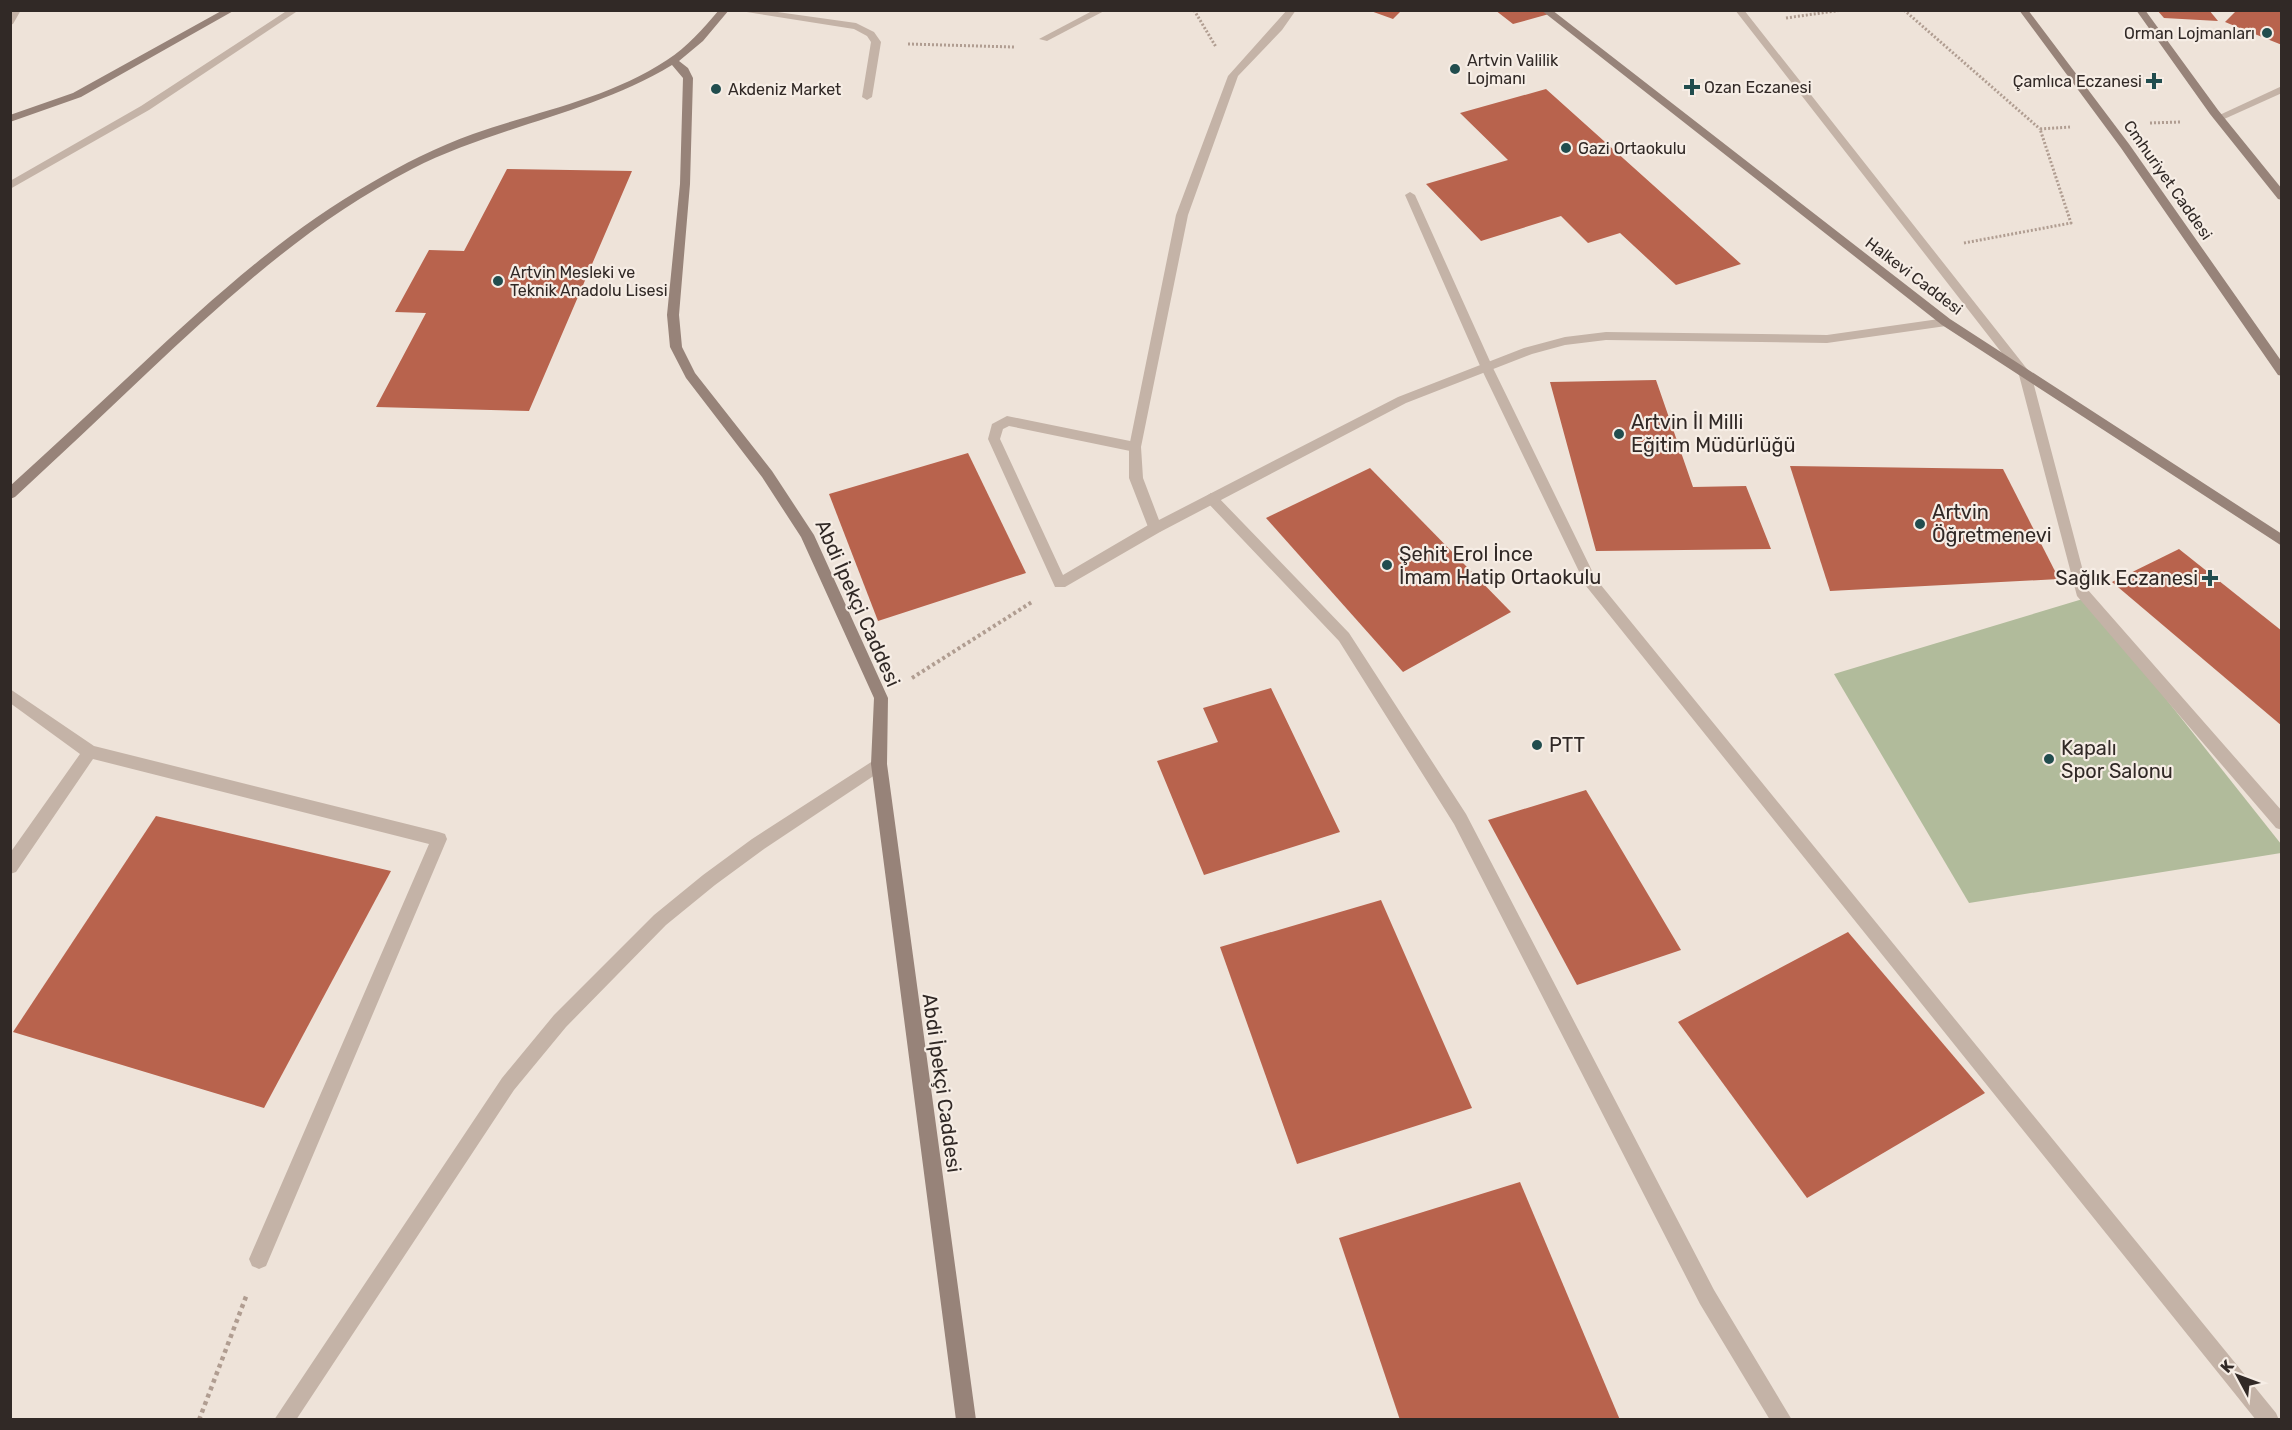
<svg xmlns="http://www.w3.org/2000/svg" width="2292" height="1430" viewBox="0 0 2292 1430" font-family="Rubik,sans-serif">
  <style>
    .green { fill: #b1bb9b }
    .building { fill: #b8634d }
    .lines { fill: none; stroke-linecap: round; stroke-linejoin: round }
    .path-far2 { stroke: #b09d91; stroke-width: 3; stroke-dasharray: 2 2; stroke-linecap: butt }
    .path-far1 { stroke: #b09d91; stroke-width: 4; stroke-dasharray: 3 3; stroke-linecap: butt }
    .path { stroke: #b09d91; stroke-width: 4.5; stroke-dasharray: 4 4; stroke-linecap: butt }
    .lane { fill: #c4b3a7; fill-rule: evenodd }
    .street { fill: #c4b3a7; fill-rule: evenodd }
    .secondary { fill: #978379; fill-rule: evenodd }
    .poi-dot { fill: #214d4e; stroke: #f6ede5; stroke-width: 2 }
    .labels { text-anchor: middle; dominant-baseline: central; stroke-width: 4.5; stroke-linejoin: round; paint-order: stroke }
    .far-poi-label { font-size: 16px; fill: #312926; stroke: #f6ede5; text-anchor: start }
    .far-street-label { font-size: 16px; fill: #312926; stroke: #f6ede5 }
    .poi-label { font-size: 20px; fill: #312926; stroke: #f6ede5; text-anchor: start }
    .street-label { font-size: 20px; fill: #312926; stroke: #f6ede5 }
  </style>
  <rect width="100%" height="100%" fill="#eee3d9"/>
  <path class="green" d="M2086 598 2281 844V853L1969 903 1834 674Z"/>
  <g class="building">
    <path d="M1368 10H1402L1393 19Z"/>
    <path d="M1495 10H1545L1549 14 1513 24Z"/>
    <path d="M2157 10H2209L2218 21 2164 18Z"/>
    <path d="M2237 10H2282V45L2225 22Z"/>
    <path d="M1546 89 1741 264 1676 285 1620 233 1588 243 1561 216 1481 241 1426 184 1508 160 1460 113Z"/>
    <path d="M507 169 632 171 529 411 376 407 426 313 395 312 429 250 464 251Z"/>
    <path d="M1656 380 1693 487 1746 486 1771 549 1596 551 1550 382Z"/>
    <path d="M968 453 1026 573 878 621 829 494Z"/>
    <path d="M1790 466 2003 469 2059 579 1830 591Z"/>
    <path d="M1370 468 1511 612 1403 672 1266 518Z"/>
    <path d="M2179 549 2282 631V726L2112 582Z"/>
    <path d="M1271 688 1340 832 1204 875 1157 761 1218 742 1203 708Z"/>
    <path d="M1586 790 1681 950 1577 985 1488 820Z"/>
    <path d="M156 816 391 871 264 1108 13 1032Z"/>
    <path d="M1381 900 1472 1108 1297 1164 1220 947Z"/>
    <path d="M1848 932 1985 1093 1807 1198 1678 1022Z"/>
    <path d="M1520 1182 1620 1420H1400L1339 1238Z"/>
  </g>
  <g class="lines">
    <g class="path-far2">
      <path d="M1194 10 1216 47"/>
      <path d="M1904 10 2040 129"/>
      <path d="M1786 18 1842 10"/>
      <path d="M908 44 1014 47"/>
      <path d="M2150 123 2181 122"/>
      <path d="M1964 243 2071 223 2040 129 2070 127"/>
    </g>
    <path class="path-far1" d="M912 678 1032 602"/>
    <path class="path" d="M199 1420 247 1294"/>
    <g class="lane">
      <path d="M734 10H763L856 23 874 32 881 42 872 97 867 100 862 97 871 42 867 36 854 29Z"/>
      <path d="M1410 192 1415 195 1493 368 1596 579 2276 1413 2279 1420H2256L1586 586 1481 368 1405 195Z"/>
      <path d="M1007 416 1135 442 1141 447 1135 452 1009 426 1003 429 1000 439 1063 575 1150 524H1160L1162 528 1160 532 1065 587H1055L988 439 992 424Z"/>
      <path d="M1211 493 1216 495 1349 633 1466 814 1714 1290 1792 1420H1770L1700 1304 1454 824 1339 641 1206 501 1204 498Z"/>
      <path d="M10 689 94 746 439 832 445 834 447 839 266 1266 259 1269 252 1266 249 1259 429 844 93 759 16 872 10 874V853L80 754 10 703Z"/>
      <path d="M879 757 884 759 887 764 884 769 764 849 715 885 666 925 566 1027 514 1090 296 1420H274L502 1078 554 1015 654 915 703 875 752 839Z"/>
    </g>
    <g class="street">
      <path d="M12 10H21L13 24 10 25Z"/>
      <path d="M288 10H299L149 110 10 189V181L141 106Z"/>
      <path d="M1094 10H1106L1047 41 1039 39Z"/>
      <path d="M1287 10H1296L1282 30 1238 76 1188 215 1141 447 1143 478 1159 520 1398 397 1524 348 1565 337 1606 332 1827 335 1946 318 1952 322 1946 326 1827 343 1606 340 1565 345 1532 354 1406 403 1160 532H1150L1129 478V447L1176 215 1228 76Z"/>
      <path d="M1735 10H1744L2031 374 2088 590 2282 811V830L2276 828 2077 596 2019 375Z"/>
      <path d="M2282 86V93L2222 120 2213 118Z"/>
    </g>
    <g class="secondary">
      <path d="M223 10H235L81 97 10 122V115L73 93Z"/>
      <path d="M719 10H729L703 41 679 61 688 68 693 78 690 184 679 315 682 347 695 373 772 471 814 535 888 698 887 764 976 1420H956L871 764 874 698 801 537 762 477 686 378 670 347 667 315 680 184 683 78 672 65C591 114 496 126 412 169 311 221 229 296 147 373 103 415 59 456 15 497L10 499V486C54 446 97 406 140 366 212 299 285 232 371 183 403 164 437 147 473 134 538 111 608 99 667 60 687 47 703 29 719 10Z"/>
      <path d="M1541 10H1552L1950 319 2282 534V546L1942 325Z"/>
      <path d="M2019 10H2028L2129 144 2282 362V376L2278 375 2121 148Z"/>
      <path d="M2136 10H2145L2218 110 2282 189V200L2278 199 2210 114Z"/>
    </g>
  </g>
  <g class="poi-dot">
    <circle cx="2267" cy="33" r="6"/>
    <circle cx="1455" cy="69" r="6"/>
    <path d="M2151 72h6v6h6v6h-6v6h-6v-6h-6v-6h6z"/>
    <path d="M1689 78h6v6h6v6h-6v6h-6v-6h-6v-6h6z"/>
    <circle cx="716" cy="89" r="6"/>
    <circle cx="1566" cy="148" r="6"/>
    <circle cx="498" cy="281" r="6"/>
    <circle cx="1619" cy="434" r="6"/>
    <circle cx="1920" cy="524" r="6"/>
    <circle cx="1387" cy="565" r="6"/>
    <path d="M2207 569h6v6h6v6h-6v6h-6v-6h-6v-6h6z"/>
    <circle cx="1537" cy="745" r="6"/>
    <circle cx="2049" cy="759" r="6"/>
  </g>
  <g class="labels">
    <g class="far-poi-label">
      <text x="2255" y="33" text-anchor="end">Orman Lojmanları</text>
      <text x="1467" y="60">Artvin Valilik<tspan x="1467" dy="18">Lojmanı</tspan></text>
      <text x="2142" y="81" text-anchor="end">Çamlıca Eczanesi</text>
      <text x="1704" y="87">Ozan Eczanesi</text>
      <text x="728" y="89">Akdeniz Market</text>
      <text x="1578" y="148">Gazi Ortaokulu</text>
      <text x="510" y="272">Artvin Mesleki ve<tspan x="510" dy="18">Teknik Anadolu Lisesi</tspan></text>
    </g>
    <g class="far-street-label">
      <text transform="translate(2168 180) rotate(55)">Cmhuriyet Caddesi</text>
      <text transform="translate(1914 276) rotate(37)">Halkevi Caddesi</text>
    </g>
    <g class="poi-label">
      <text x="1631" y="422">Artvin İl Milli<tspan x="1631" dy="23">Eğitim Müdürlüğü</tspan></text>
      <text x="1932" y="512">Artvin<tspan x="1932" dy="23">Öğretmenevi</tspan></text>
      <text x="1399" y="554">Şehit Erol İnce<tspan x="1399" dy="23">İmam Hatip Ortaokulu</tspan></text>
      <text x="2198" y="578" text-anchor="end">Sağlık Eczanesi</text>
      <text x="1549" y="745">PTT</text>
      <text x="2061" y="748">Kapalı<tspan x="2061" dy="23">Spor Salonu</tspan></text>
    </g>
    <g class="street-label">
      <text transform="translate(858 603) rotate(66)">Abdi İpekçi Caddesi</text>
      <text transform="translate(942 1083) rotate(82)">Abdi İpekçi Caddesi</text>
    </g>
  </g>
  <rect width="2292" height="1430" fill="none" stroke="#312926" stroke-width="24"/>
  <g transform="translate(2238 1376) rotate(311)" stroke="#f6ede5" stroke-width="4.5" paint-order="stroke">
  <path d="M0-4.5L10 22L0 15L-10 22Z" fill="#312926"/>
  <text y="-9" font-size="16" font-weight="bold" text-anchor="middle" fill="#312926">K</text>
  </g>
</svg>
